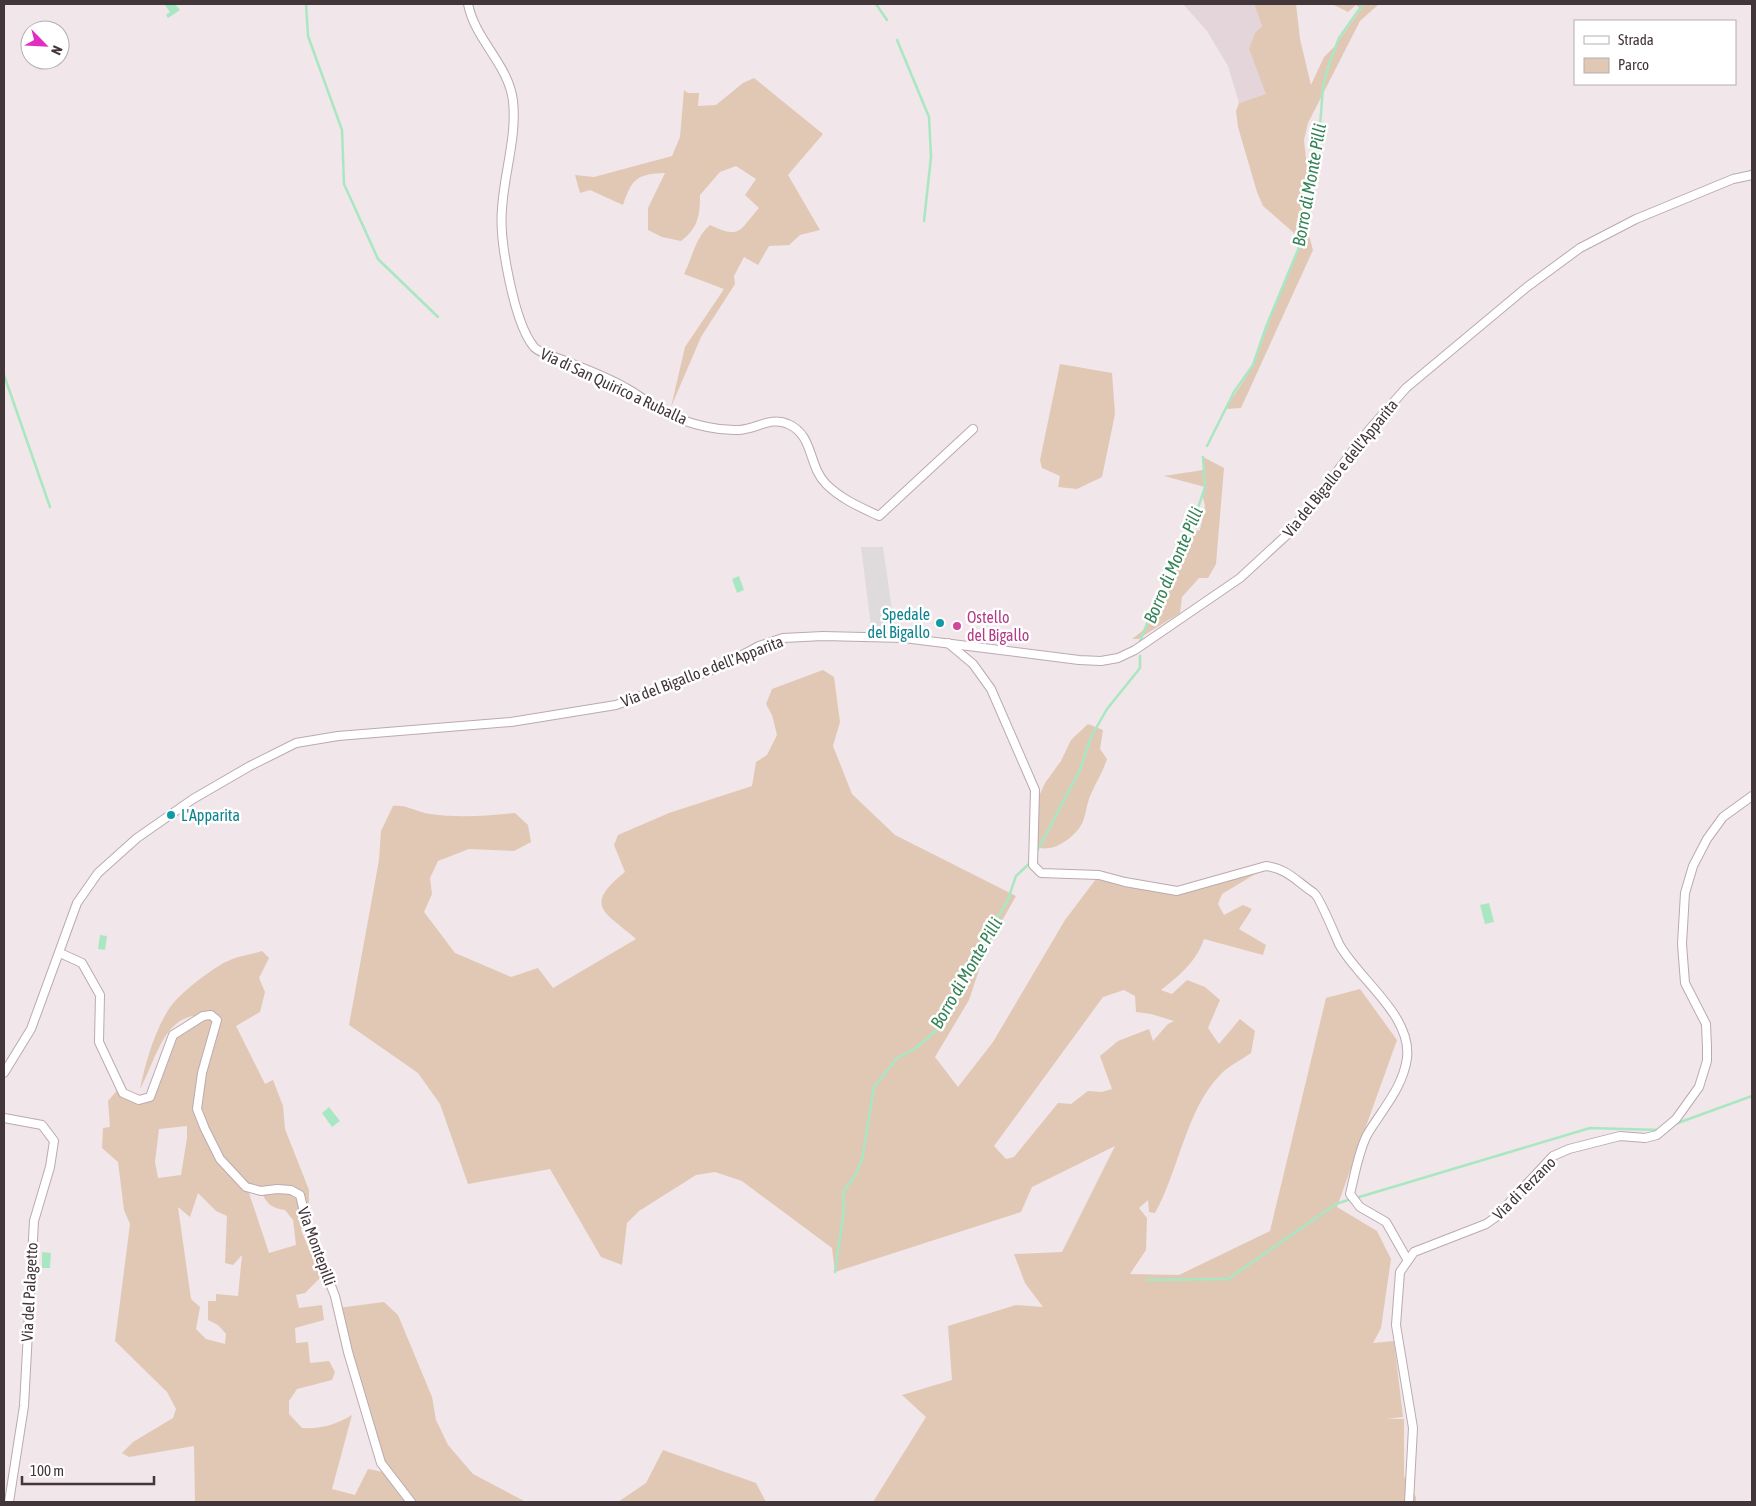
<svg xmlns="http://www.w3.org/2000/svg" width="1756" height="1506" viewBox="0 0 1756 1506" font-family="'Asap Condensed',sans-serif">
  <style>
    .residential { fill: #e4d5da }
    .green { fill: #e1c8b4; fill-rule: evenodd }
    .parking { fill: #dfdbdd }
    .water { fill: #a9e7c3 }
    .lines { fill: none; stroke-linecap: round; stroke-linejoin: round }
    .stream { stroke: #a9e7c3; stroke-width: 2.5 }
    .street-casing { stroke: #bbaab0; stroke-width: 10 }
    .street { stroke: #fff; stroke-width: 8 }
    .culture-dot { fill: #0f9aa8; stroke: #fff; stroke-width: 2 }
    .hotel-dot { fill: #d1479c; stroke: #fff; stroke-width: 2 }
    .labels { text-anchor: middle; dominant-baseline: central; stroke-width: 5; stroke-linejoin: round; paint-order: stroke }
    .street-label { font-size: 16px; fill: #43363b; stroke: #fff }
    .culture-label { font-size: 16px; fill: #0d838f; stroke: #fff; text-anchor: end }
    .hotel-label { font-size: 16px; fill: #b23c85; stroke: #fff; text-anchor: start }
    .water-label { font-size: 18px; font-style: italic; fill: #348457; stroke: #fff }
  </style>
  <rect width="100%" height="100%" fill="#f1e6e9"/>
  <path class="residential" d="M1183 4H1254L1262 26 1249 49 1267 94 1239 103 1228 66 1207 31Z"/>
  <g class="green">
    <path d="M1254 4H1296L1300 39 1311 85 1324 57 1335 46 1361 9 1356 5 1348 12 1332 4H1379L1360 21 1308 123 1304 140 1309 187 1306 225 1313 250 1241 408 1226 409C1234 393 1247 379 1254 362 1270 321 1284 280 1302 240L1263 206 1257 192 1238 127 1236 111 1239 103 1266 94 1249 49 1255 33 1262 26Z"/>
    <path d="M754 78 823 134 788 175 820 230 800 235 789 245 769 246 758 265 744 257 734 276 735 284 701 337 671 407 685 347 724 289 684 274C693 256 695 238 710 225 741 239 738 232 759 208L745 195 756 179 736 166 720 172 700 195C700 216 698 228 681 241L662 237 648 230V208L665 173C636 174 632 179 623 205L590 190 580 193 575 175 594 177 672 156 680 137 684 90 688 93H699L698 106 716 105 743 83Z"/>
    <path d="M1060 364 1112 373 1115 414 1102 477 1077 489 1058 487 1060 476 1042 468 1040 460Z"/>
    <path d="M1203 457 1224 468 1216 564 1208 578H1199L1182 597 1180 613 1138 639H1132L1145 629 1153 608 1175 568 1188 533 1200 530 1205 505 1202 495 1205 487 1164 476 1203 470Z"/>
    <path d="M823 670 834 677 840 722 833 746 852 794 895 835 1016 896 986 949 969 1000 935 1057 958 1087 993 1042 1065 920 1099 875 1177 891 1248 870 1257 873 1222 894 1218 904 1224 915 1243 905 1252 909 1239 929 1266 945 1263 955 1204 939C1196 962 1180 975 1161 990L1172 994 1187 980 1205 987 1220 1000 1208 1028 1219 1044 1240 1019 1255 1031 1251 1053C1241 1060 1228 1066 1220 1075 1186 1110 1179 1170 1155 1213L1149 1212 1148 1200 1139 1208 1147 1218 1146 1250 1130 1274 1179 1275 1270 1231 1326 998 1360 989 1397 1040 1337 1207 1377 1231 1391 1259 1381 1328 1373 1343 1394 1341 1403 1417 1387 1419H1404V1476L1416 1497V1502H873L926 1417 902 1395 952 1380 948 1326 1016 1305 1043 1307 1025 1283 1014 1254 1062 1252 1115 1146 1032 1187 1021 1212 835 1272 832 1248 742 1181 715 1172 696 1175 639 1211 627 1223 622 1265 601 1257 550 1169 468 1184 440 1104 418 1073 349 1025 379 860 381 831 393 806C406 804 417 812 430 814 459 818 486 816 515 813L528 825 531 842 514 851 469 849 438 861 430 878 432 894 424 912 455 953 511 977 538 968 553 988 636 939C607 913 581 907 625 872L614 845 618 835 669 813 752 786 756 762 767 755 777 735 772 715 766 704 772 689ZM1124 990 1135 996 1136 1012 1151 1014 1174 1021 1168 1024 1153 1041 1149 1029 1118 1041 1100 1056 1112 1089 1102 1092 1088 1091 1071 1104 1058 1103 1014 1157 1006 1159 994 1146 1103 997Z"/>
    <path d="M1088 724 1103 730 1100 749 1107 759C1103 772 1096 782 1091 794 1086 804 1086 819 1080 827 1070 841 1050 854 1034 846L1036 803 1045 783 1061 761 1071 740Z"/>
    <path d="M262 951 269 958 259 978 265 992 260 1012 236 1026 265 1084 273 1080 283 1106 285 1129 309 1190V1215L301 1230 321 1277 305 1293 296 1295 299 1308 322 1305 324 1320 295 1328 296 1343 308 1342 310 1363 329 1361 335 1372 332 1380 297 1389 289 1401V1414L302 1428C322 1429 335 1425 352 1415L332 1489 355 1495 368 1469 388 1473 381 1463 338 1308 384 1302 398 1315 432 1397 436 1420 448 1445 473 1474 526 1502H195L194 1446 129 1457 122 1453 133 1442 173 1418 176 1409 167 1392 115 1341 130 1224 124 1210 118 1162 102 1148 103 1128 110 1127 108 1101 120 1087 139 1100 150 1097 173 1035 202 1016C164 1012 155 1063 140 1089 145 1063 158 1019 176 1000 188 987 219 963 235 958 244 955 253 954 262 951ZM187 1126V1138L181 1175 158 1178 155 1162 159 1129ZM247 1187 261 1191C267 1204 271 1208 285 1210L293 1220 296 1245 269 1253ZM198 1193 216 1211 227 1216 225 1263 233 1265 242 1255 238 1296 216 1294V1301H208V1320L218 1325 226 1334 225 1344 206 1339 196 1329 200 1307 191 1299 178 1207 190 1217Z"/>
    <path d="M663 1450 756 1483 766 1502H618L646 1483Z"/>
  </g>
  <path class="parking" d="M861 547H883L894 624 871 627Z"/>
  <g class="water">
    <path d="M164 4H175L180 10 168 18 166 15 170 12Z"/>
    <path d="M739 576 744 590 737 593 732 579Z"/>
    <path d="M1489 903 1494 922 1485 924 1480 905Z"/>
    <path d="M100 935 107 936 105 950 98 949Z"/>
    <path d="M329 1107 340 1121 332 1127 322 1113Z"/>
    <path d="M42 1252 51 1253 50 1268H42Z"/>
  </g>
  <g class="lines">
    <g class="stream">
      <path d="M306 4 308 36 342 130 344 184 378 259 438 317"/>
      <path d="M876 4 887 20"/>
      <path d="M897 40 929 117 931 157 924 221"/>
      <path d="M4 375 50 507"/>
      <path d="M1207 446 1234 392 1253 365 1266 327 1302 240 1320 126 1323 87 1329 64 1339 38 1363 4"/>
      <path d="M1139 644 1153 608 1175 568 1196 514 1205 487 1203 457"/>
      <path d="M1037 851 1080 770 1091 737 1107 709 1140 668V656"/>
      <path d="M1675 1124 1752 1096"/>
      <path d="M1356 1198 1590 1128 1660 1130"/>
      <path d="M835 1272 844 1208 843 1192 855 1176 862 1159 874 1087 897 1058 916 1048 939 1028 954 1001 975 955 1007 902 1016 876 1031 862"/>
      <path d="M1147 1280 1228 1279 1336 1204 1351 1199"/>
    </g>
    <defs>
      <g id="street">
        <path d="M468 4C475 40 509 65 513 101 517 137 504 173 502 209 499 240 514 323 534 347 540 354 563 359 573 364 590 371 609 378 626 388 643 397 659 413 679 419 699 426 719 431 739 430 757 429 771 416 788 424 814 435 808 466 826 484 841 499 860 507 879 516L973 429"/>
        <path d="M948 643 973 664 991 689 1035 790 1033 865 1041 873 1099 875 1125 882 1177 891 1266 866C1288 869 1296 881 1314 893 1319 896 1335 935 1339 944 1358 979 1412 1015 1407 1058 1403 1088 1381 1111 1367 1135 1358 1153 1355 1174 1350 1194L1360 1207 1386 1222 1407 1259"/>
        <path d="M60 953 82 963 100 995 99 1042 123 1093 139 1100 150 1097 173 1035 203 1016 211 1015 217 1020 202 1073 197 1109 205 1129 220 1159 246 1187 261 1191 277 1189 291 1190 300 1195 308 1228 335 1296 348 1352 381 1463 411 1502"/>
        <path d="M4 1073 31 1029 77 903 98 873 137 838 193 799 250 766 296 743 338 736 511 722 616 705 720 667 759 646 783 638 823 636 904 638 1079 660 1101 661 1118 658 1135 650 1240 578 1291 531 1369 430 1406 388 1527 287 1580 248 1636 219 1733 179 1752 175"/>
        <path d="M4 1118 42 1125 54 1141 50 1167 34 1221 24 1406 9 1502"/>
        <path d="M1409 1502 1413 1428 1396 1325 1400 1272 1414 1252 1486 1224 1496 1217 1553 1156 1569 1149 1620 1136 1645 1138 1657 1135 1676 1119 1699 1087 1707 1061V1047L1706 1024 1685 983 1682 944 1685 893 1693 866 1707 839 1723 817 1752 796"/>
      </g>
    </defs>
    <use href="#street" class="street-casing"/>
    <use href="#street" class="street"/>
  </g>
  <g class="culture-dot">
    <circle cx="940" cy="623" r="5"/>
    <circle cx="171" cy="815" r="5"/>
  </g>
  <circle class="hotel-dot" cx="957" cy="626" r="5"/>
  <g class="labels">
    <g class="street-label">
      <text transform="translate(614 386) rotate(25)">Via di San Quirico a Ruballa</text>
      <text transform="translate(1340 468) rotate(-51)">Via del Bigallo e dell'Apparita</text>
      <text transform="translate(702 671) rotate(-21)">Via del Bigallo e dell'Apparita</text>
      <text transform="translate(1524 1188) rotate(-45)">Via di Terzano</text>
      <text transform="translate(317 1246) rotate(70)">Via Montepilli</text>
      <text transform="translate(29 1292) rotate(-87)">Via del Palagetto</text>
    </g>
    <g class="culture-label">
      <text x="930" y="614">Spedale<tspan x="930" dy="18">del Bigallo</tspan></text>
      <text x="181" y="815" text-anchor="start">L'Apparita</text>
    </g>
    <g class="hotel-label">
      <text x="967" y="617">Ostello<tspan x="967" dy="18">del Bigallo</tspan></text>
    </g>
    <g class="water-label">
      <text transform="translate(1309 185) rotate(-80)">Borro di Monte Pilli</text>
      <text transform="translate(1173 565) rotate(-67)">Borro di Monte Pilli</text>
      <text transform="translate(966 973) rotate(-60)">Borro di Monte Pilli</text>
    </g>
  </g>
  <rect width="1756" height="1506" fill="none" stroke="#43363b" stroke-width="10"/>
  <rect x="1574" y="20" width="162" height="65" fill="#ffffff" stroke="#b4afb1"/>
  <rect x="1584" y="36" width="25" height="8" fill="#ffffff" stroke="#b4afb1"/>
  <text x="1618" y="45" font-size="15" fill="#43363b">Strada</text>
  <rect x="1584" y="58" width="25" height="15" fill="#e1c8b4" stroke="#b4afb1"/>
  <text x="1618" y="70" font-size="15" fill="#43363b">Parco</text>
  <g transform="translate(45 45) rotate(114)"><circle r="24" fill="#ffffff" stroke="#b4afb1"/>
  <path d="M0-4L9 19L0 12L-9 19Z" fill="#e02ec3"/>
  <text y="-8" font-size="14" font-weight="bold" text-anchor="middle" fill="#43363b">N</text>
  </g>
  <path d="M22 1476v8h132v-8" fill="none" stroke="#43363b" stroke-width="2.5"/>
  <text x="30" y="1476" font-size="15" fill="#43363b" stroke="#ffffff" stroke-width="4" paint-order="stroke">100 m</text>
</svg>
